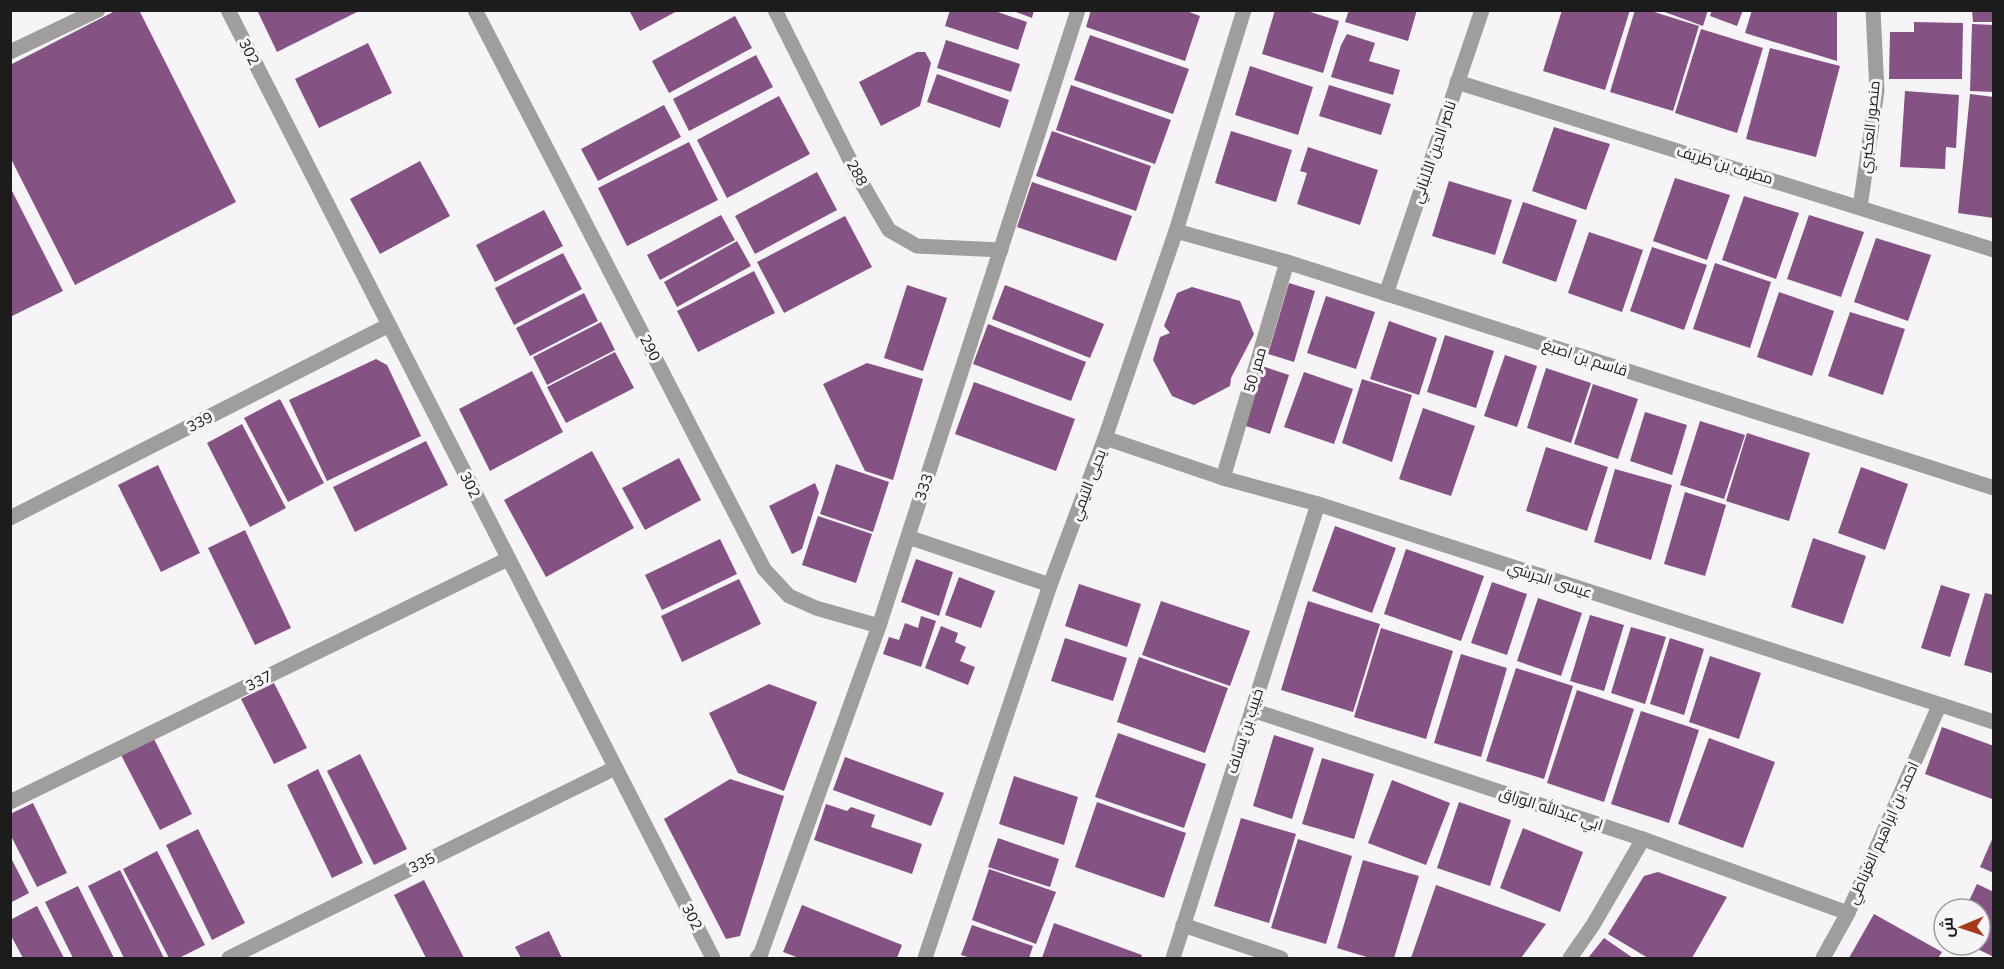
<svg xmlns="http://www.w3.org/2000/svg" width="2004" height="969" viewBox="0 0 2004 969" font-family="'Nunito Sans',Cairo,sans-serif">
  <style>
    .building { fill: #855284 }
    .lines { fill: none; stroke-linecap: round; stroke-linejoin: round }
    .minor { stroke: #9f9e9c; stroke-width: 15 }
    .labels { text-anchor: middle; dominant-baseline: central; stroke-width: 6; stroke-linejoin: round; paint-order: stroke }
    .street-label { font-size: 15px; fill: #1d1c1d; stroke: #f6f4f7 }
  </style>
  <rect width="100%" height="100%" fill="#f6f4f7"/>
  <g class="building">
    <path d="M117 10H139L236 202 75 285 10 157V65Z"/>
    <path d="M257 10H356L357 12 277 52Z"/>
    <path d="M629 10H679L640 31Z"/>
    <path d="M950 10H992L1027 22 1018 50 945 26Z"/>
    <path d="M1011 10H1034L1032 18Z"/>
    <path d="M1091 10H1184L1200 16 1185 61 1086 27Z"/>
    <path d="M1275 10H1304L1339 21 1323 73 1262 54Z"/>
    <path d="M1349 10H1417L1408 41 1345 22Z"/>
    <path d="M1562 10H1630L1605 90 1543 71Z"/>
    <path d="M1635 10H1648L1699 26 1673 111 1610 92Z"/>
    <path d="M1659 10H1708L1703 26Z"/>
    <path d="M1712 10H1743L1737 26 1710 16Z"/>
    <path d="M1752 10H1837V61L1745 33Z"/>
    <path d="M1972 10H1994V22H1973Z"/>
    <path d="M735 16 752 48 669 93 652 61Z"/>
    <path d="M1914 22 1963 23 1962 79H1889L1890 32H1914Z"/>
    <path d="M1972 24 1994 25V92L1970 91Z"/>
    <path d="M1701 29 1763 48 1737 133 1675 113Z"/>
    <path d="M1347 34 1375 43 1369 61 1400 70 1393 95 1331 77 1341 45Z"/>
    <path d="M1090 35 1189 69 1173 114 1074 80Z"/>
    <path d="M946 40 1020 64 1011 92 937 68Z"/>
    <path d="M368 43 392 93 319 128 295 79Z"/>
    <path d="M1770 48 1840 66 1816 157 1746 139Z"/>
    <path d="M917 52H925L931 63 920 106 881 126 859 82Z"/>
    <path d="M756 55 773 87 689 131 673 99Z"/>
    <path d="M1250 66 1313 87 1298 135 1235 115Z"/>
    <path d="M937 74 1009 100 1000 128 927 102Z"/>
    <path d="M1071 85 1171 120 1155 164 1056 130Z"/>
    <path d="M1329 85 1391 104 1381 135 1319 116Z"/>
    <path d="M1905 91 1959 95 1956 148 1946 147 1945 169 1900 167Z"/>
    <path d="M1970 94 1994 97V218L1958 213Z"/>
    <path d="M779 96 810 154 727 198 697 140Z"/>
    <path d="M664 105 681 137 598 181 581 149Z"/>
    <path d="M1554 127 1610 144 1586 210 1532 191Z"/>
    <path d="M1052 131 1151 166 1136 211 1036 176Z"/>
    <path d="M1231 131 1292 150 1276 202 1215 183Z"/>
    <path d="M689 142 718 200 627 246 598 188Z"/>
    <path d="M1308 147 1378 170 1360 225 1297 204 1307 173 1300 171Z"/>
    <path d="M420 161 450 216 380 254 350 199Z"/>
    <path d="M817 172 837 210 755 254 735 216Z"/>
    <path d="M1675 178 1730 195 1707 260 1653 241Z"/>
    <path d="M1449 181 1512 200 1495 255 1432 236Z"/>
    <path d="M1032 182 1132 216 1116 261 1017 227Z"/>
    <path d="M10 187 63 291 10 317Z"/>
    <path d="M1744 196 1799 213 1776 279 1722 260Z"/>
    <path d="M1523 202 1577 220 1556 282 1502 263Z"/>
    <path d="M544 210 563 246 495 282 476 245Z"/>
    <path d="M721 215 735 240 660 280 647 255Z"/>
    <path d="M1809 215 1864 232 1841 297 1787 279Z"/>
    <path d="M845 216 872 267 784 313 757 262Z"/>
    <path d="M1589 232 1643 250 1622 312 1568 293Z"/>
    <path d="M1876 238 1931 255 1908 321 1854 302Z"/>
    <path d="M737 241 751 266 677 307 664 282Z"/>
    <path d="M1652 247 1707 265 1684 330 1630 311Z"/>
    <path d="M563 253 582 289 514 325 495 288Z"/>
    <path d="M1715 263 1771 282 1750 348 1693 329Z"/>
    <path d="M754 271 775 313 698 352 677 311Z"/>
    <path d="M1289 283 1315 291 1294 362 1268 354Z"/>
    <path d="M907 285 947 298 923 371 884 358Z"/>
    <path d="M1005 285 1104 324 1090 358 992 319Z"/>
    <path d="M1192 287 1240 301 1254 334 1231 378 1230 386 1194 405 1172 396 1153 360 1160 337 1170 333 1164 326 1177 293Z"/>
    <path d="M1779 292 1834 311 1812 376 1757 357Z"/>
    <path d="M584 293 598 321 530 356 516 328Z"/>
    <path d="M1326 296 1375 312 1356 369 1307 353Z"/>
    <path d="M1850 312 1905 329 1883 395 1828 376Z"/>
    <path d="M1389 321 1437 338 1419 395 1370 379Z"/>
    <path d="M601 322 615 350 547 385 533 357Z"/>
    <path d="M988 324 1086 362 1071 401 973 364Z"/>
    <path d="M1445 335 1494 351 1476 408 1427 392Z"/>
    <path d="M615 352 634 388 566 423 547 387Z"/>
    <path d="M1505 355 1537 366 1517 427 1484 416Z"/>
    <path d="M376 359 387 365 421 436 327 481 289 400Z"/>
    <path d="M867 363 923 379 893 480 865 471 823 384Z"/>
    <path d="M1262 366 1289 375 1270 434 1243 425Z"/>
    <path d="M1546 368 1591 383 1571 443 1527 428Z"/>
    <path d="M532 371 563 432 490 471 459 409Z"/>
    <path d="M1304 372 1353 389 1334 444 1284 427Z"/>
    <path d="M1362 379 1412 395 1392 462 1342 443Z"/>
    <path d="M974 382 1075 419 1056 471 955 434Z"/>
    <path d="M1593 384 1638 399 1618 459 1574 444Z"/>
    <path d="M280 399 324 483 288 502 244 418Z"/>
    <path d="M1423 408 1475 426 1451 496 1399 479Z"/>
    <path d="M1645 412 1687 425 1672 475 1630 461Z"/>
    <path d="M1700 421 1745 435 1724 499 1680 485Z"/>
    <path d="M242 424 286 508 250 527 207 443Z"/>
    <path d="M1747 433 1810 453 1789 521 1726 501Z"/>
    <path d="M426 441 448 485 355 532 333 487Z"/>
    <path d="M1546 447 1608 467 1587 531 1526 511Z"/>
    <path d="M592 451 634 528 546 577 504 500Z"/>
    <path d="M679 458 701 500 645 530 622 488Z"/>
    <path d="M836 464 889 482 873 532 820 514Z"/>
    <path d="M158 465 200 553 161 572 118 485Z"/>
    <path d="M1861 467 1908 484 1885 550 1838 533Z"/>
    <path d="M1615 469 1672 485 1651 560 1594 542Z"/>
    <path d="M815 483 819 493 802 549 792 554 769 506Z"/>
    <path d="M1685 492 1726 505 1705 576 1664 564Z"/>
    <path d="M818 516 872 534 856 583 802 565Z"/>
    <path d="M1335 526 1396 548 1372 613 1312 591Z"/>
    <path d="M245 530 291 628 255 645 208 548Z"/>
    <path d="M1813 538 1866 556 1843 624 1791 607Z"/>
    <path d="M720 539 737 574 662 610 645 575Z"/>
    <path d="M1406 549 1484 576 1461 641 1384 614Z"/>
    <path d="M916 559 953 572 939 616 901 602Z"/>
    <path d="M959 577 995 591 981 628 945 615Z"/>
    <path d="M739 579 761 624 682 662 661 616Z"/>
    <path d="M1492 582 1527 594 1507 655 1471 643Z"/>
    <path d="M1079 584 1141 604 1127 647 1065 626Z"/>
    <path d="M1941 585 1970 594 1950 657 1921 648Z"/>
    <path d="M1985 593 1994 595 1992 673 1964 665Z"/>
    <path d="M1538 598 1582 613 1561 676 1517 661Z"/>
    <path d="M1161 601 1250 631 1230 686 1142 655Z"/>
    <path d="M1308 601 1380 624 1353 712 1281 690Z"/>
    <path d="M1590 615 1624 625 1604 691 1570 681Z"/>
    <path d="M921 616 936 621 921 667 883 654 889 637 899 640 905 623 918 628Z"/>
    <path d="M941 626 958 633 955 642 966 647 960 661 975 667 968 685 925 668Z"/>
    <path d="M1631 627 1666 637 1645 704 1611 693Z"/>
    <path d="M1381 628 1453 651 1426 739 1354 717Z"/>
    <path d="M1065 638 1127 658 1113 701 1051 681Z"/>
    <path d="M1670 638 1704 649 1684 715 1650 704Z"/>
    <path d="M1461 654 1507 668 1481 757 1434 743Z"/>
    <path d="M1710 656 1761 673 1739 739 1689 722Z"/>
    <path d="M1139 657 1228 688 1205 753 1117 722Z"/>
    <path d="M1516 668 1573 686 1544 779 1486 761Z"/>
    <path d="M274 683 307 748 274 764 241 699Z"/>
    <path d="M769 684 817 702 784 791 738 773 709 713Z"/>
    <path d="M1577 690 1634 709 1604 802 1547 783Z"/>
    <path d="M1641 711 1699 730 1669 823 1611 804Z"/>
    <path d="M1942 727 1994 746V794L1992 799 1925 774Z"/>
    <path d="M1118 733 1206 764 1184 828 1095 797Z"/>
    <path d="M1274 735 1314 748 1292 819 1253 806Z"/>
    <path d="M1709 738 1775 762 1743 848 1678 824Z"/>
    <path d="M154 739 192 814 160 830 121 755Z"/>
    <path d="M360 754 407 849 374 865 327 771Z"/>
    <path d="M845 757 944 793 931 826 833 790Z"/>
    <path d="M1322 758 1374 774 1354 839 1302 824Z"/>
    <path d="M318 769 363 863 332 878 287 785Z"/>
    <path d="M1014 776 1078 797 1064 845 999 824Z"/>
    <path d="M730 779 784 796 740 936 726 939 664 819Z"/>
    <path d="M1392 780 1450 803 1426 865 1368 843Z"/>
    <path d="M1097 802 1186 833 1164 898 1075 867Z"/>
    <path d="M1459 802 1511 820 1490 886 1437 868Z"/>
    <path d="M33 803 67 873 37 887 10 834V814Z"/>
    <path d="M826 804 847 811 851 807 875 815 871 827 922 844 912 874 814 840Z"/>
    <path d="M1241 818 1296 834 1269 923 1214 906Z"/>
    <path d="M1523 828 1583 852 1560 912 1500 888Z"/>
    <path d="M198 829 245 923 212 940 166 845Z"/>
    <path d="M1994 835V873L1980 867Z"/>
    <path d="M998 838 1059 859 1050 887 988 867Z"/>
    <path d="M1298 839 1352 856 1326 944 1271 928Z"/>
    <path d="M157 851 205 945 179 958H169L123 869Z"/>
    <path d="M10 856 29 893 10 903Z"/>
    <path d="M1363 860 1419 876 1394 958H1370L1337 948Z"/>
    <path d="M989 869 1056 892 1036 944 972 920Z"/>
    <path d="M120 870 164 958H124L88 886Z"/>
    <path d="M1658 872 1727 897 1692 958H1648L1608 934 1644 876Z"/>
    <path d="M424 880 464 958H426L394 895Z"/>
    <path d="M1977 884 1994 892V957L1969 945H1980V909H1965Z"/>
    <path d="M1436 885 1546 924 1521 958H1411Z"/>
    <path d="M78 886 114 958H73L45 902Z"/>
    <path d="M802 905 902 945 897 958H799L783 952Z"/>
    <path d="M37 906 64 958H23L10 934V920Z"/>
    <path d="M1874 914 1942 952 1938 958H1849Z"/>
    <path d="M1054 923 1142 955 1141 958H1042Z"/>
    <path d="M972 925 1033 946 1029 958H971L961 955Z"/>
    <path d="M549 931 562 958H521L515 947Z"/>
    <path d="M1604 938 1633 958H1588Z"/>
  </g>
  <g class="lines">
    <g class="minor">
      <path d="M228 10 713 958"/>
      <path d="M475 10 764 569 789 596 816 608 879 626"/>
      <path d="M775 10 861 182 889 230 917 246 1001 250"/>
      <path d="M10 52 98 10"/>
      <path d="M1457 82 1994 250"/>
      <path d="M1860 207 1877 91 1873 10"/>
      <path d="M1176 231 1287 262 1994 488"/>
      <path d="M1386 294 1482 10"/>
      <path d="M1105 438 1223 478 1318 504 1994 722"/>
      <path d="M1223 478 1287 262"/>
      <path d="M10 518 389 325"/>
      <path d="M908 537 1050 585"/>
      <path d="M1252 710 1643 839 1848 913"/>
      <path d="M10 802 508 559"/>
      <path d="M1183 925 1281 958"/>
      <path d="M229 958 615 768"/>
      <path d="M757 958 761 953 879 626 1078 10"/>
      <path d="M925 958 1050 585 1105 438 1176 231 1244 10"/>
      <path d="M1173 958 1318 504"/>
      <path d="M1570 958 1593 925 1643 839"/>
      <path d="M1823 958 1848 913 1939 706"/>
    </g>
  </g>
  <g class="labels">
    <g class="street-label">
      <text transform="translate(249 52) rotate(63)">302</text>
      <text transform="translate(1870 127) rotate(-84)">منصور العكبري</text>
      <text transform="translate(1434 152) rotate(-71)">ناصر الدين الألباني</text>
      <text transform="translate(1725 165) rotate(17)">مطرف بن طريف</text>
      <text transform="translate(857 173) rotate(62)">288</text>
      <text transform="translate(650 348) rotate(63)">290</text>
      <text transform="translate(1585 358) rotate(18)">قاسم بن اصبغ</text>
      <text transform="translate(1255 370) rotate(-74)">ممر 50</text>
      <text transform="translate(200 422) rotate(-27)">339</text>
      <text transform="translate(470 485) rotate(63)">302</text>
      <text transform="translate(1088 485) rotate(-69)">يحيى التيمي</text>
      <text transform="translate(924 487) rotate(-72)">333</text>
      <text transform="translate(1550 580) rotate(18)">عيسى الجرشي</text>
      <text transform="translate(259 681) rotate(-26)">337</text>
      <text transform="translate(1245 731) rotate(-72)">خبيب بن يساف</text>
      <text transform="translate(1551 809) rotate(18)">ابي عبدالله الوراق</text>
      <text transform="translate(1883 833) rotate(-66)">احمد بن ابراهيم الغرناطي</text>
      <text transform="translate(422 863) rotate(-26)">335</text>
      <text transform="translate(692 917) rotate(63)">302</text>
    </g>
  </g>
  <rect width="2004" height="969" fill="none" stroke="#1d1c1d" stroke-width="24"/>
  <g transform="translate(1962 927) rotate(268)"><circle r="28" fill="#f6f4f7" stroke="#9f9ea0" stroke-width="1.5"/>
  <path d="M0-4.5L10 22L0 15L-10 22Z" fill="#a43c1a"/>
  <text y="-9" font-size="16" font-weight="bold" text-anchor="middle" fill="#1d1c1d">ش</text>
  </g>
</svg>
